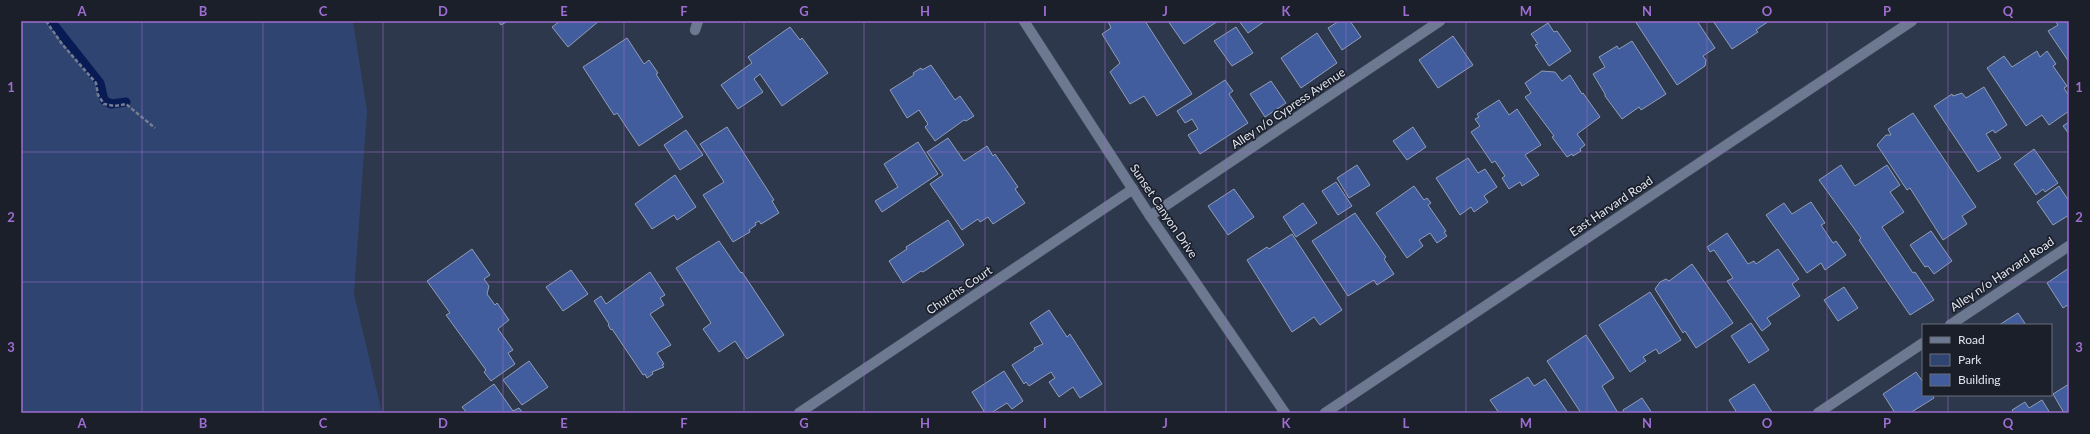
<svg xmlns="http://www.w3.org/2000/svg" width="2090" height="434" viewBox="0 0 2090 434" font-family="Lato,sans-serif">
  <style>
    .green { fill: #304471 }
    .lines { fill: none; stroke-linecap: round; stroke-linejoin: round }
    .stream { stroke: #081b55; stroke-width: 9 }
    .building { fill: #415d9d; stroke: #919db6 }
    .service-casing { stroke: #4a5364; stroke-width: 11 }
    .minor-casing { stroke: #4a5364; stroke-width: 11 }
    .path { stroke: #747d8f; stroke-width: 2.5; stroke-dasharray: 4 2; stroke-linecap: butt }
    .service { stroke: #6d7991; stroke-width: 10 }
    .minor { stroke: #6d7991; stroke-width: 10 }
    .grid { fill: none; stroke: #9e6dd1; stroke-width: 1; stroke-opacity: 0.55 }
    .labels { text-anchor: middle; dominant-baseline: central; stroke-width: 3.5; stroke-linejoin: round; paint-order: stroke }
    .street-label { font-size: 12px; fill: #dfe6f3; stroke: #1b1f29 }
    .neatline { fill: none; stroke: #9e6dd1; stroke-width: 1.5 }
    .grid-label { font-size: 13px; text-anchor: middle; font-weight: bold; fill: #9e6dd1 }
  </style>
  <rect width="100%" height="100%" fill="#2e384d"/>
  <path class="green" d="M21 21H353L367 111 354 294 382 413H21Z"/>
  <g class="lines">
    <path class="stream" d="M51 21 100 83 104 100 111 104 126 102"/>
  </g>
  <g class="building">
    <path d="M498 21H508L501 25Z"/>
    <path d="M560 21H599L568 47 552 27Z"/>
    <path d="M1108 21H1145L1192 94 1157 116 1144 96 1130 104 1110 72 1120 63 1102 34 1111 28Z"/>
    <path d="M1168 21H1218L1184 44Z"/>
    <path d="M1239 21H1265L1248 33Z"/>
    <path d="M1339 21H1350L1361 37 1342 50 1328 28Z"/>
    <path d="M1635 21H1697L1715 48 1703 56 1706 60 1705 66 1677 85Z"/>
    <path d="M1713 21H1769L1756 30 1758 32 1732 49Z"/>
    <path d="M2055 21H2069V62L2048 31 2058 25Z"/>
    <path d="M1548 23 1554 32 1557 31 1571 51 1549 66 1535 45 1538 44 1531 34Z"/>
    <path d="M790 27 800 40 802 38 828 73 782 106 760 74 754 79 763 92 738 109 721 85 752 63 748 57Z"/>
    <path d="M1236 27 1253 53 1232 66 1214 41Z"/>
    <path d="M1317 33 1337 63 1301 88 1281 58Z"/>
    <path d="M1453 36 1473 65 1438 88 1419 60Z"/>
    <path d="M627 38 644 64 649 60 658 73 656 74 683 117 639 146 617 113 614 115 583 67Z"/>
    <path d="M1632 41 1666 94 1641 110 1639 107 1622 119 1605 96V94L1593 74 1605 67 1599 57 1617 46 1619 49Z"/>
    <path d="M2037 51 2040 57 2047 51 2056 64 2053 66 2067 86 2064 88 2069 96V111L2049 125 2042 115 2026 126 1987 68 2004 56 2012 67Z"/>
    <path d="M931 65 955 100 960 96 974 116 966 121 964 120 935 141 925 127 928 124 919 110 907 118 890 90 914 75 913 73 921 68 922 70Z"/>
    <path d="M1542 71 1555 72 1562 81 1570 75 1582 94 1583 93 1600 117 1577 134 1585 145 1580 149 1581 151 1573 156 1572 154 1567 157 1552 137 1554 136 1525 97 1531 93 1525 83Z"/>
    <path d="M1225 80 1233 91 1229 94 1248 123 1200 154 1188 135 1198 129 1192 119 1185 123 1177 111Z"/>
    <path d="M1271 81 1286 103 1265 117 1250 94Z"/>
    <path d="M1984 87 2007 125 1995 133 1993 130 1986 134 2001 158 1978 172 1934 106 1952 94 1953 96 1962 93 1966 98Z"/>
    <path d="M1499 100 1509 115 1517 109 1541 145 1525 155 1539 175 1522 186 1520 182 1509 189 1502 178 1505 176 1495 161 1492 163 1471 132 1480 126 1475 119 1479 117 1477 114Z"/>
    <path d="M1913 113 1976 207 1962 216 1967 224 1943 240 1910 188 1907 190 1877 145 1886 135H1891L1888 129Z"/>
    <path d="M2069 122V134L2063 126Z"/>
    <path d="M727 127 774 200 772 201 779 213 761 224 759 221 755 223 756 225 749 230 750 232 733 242 703 195 724 182 700 144Z"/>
    <path d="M1413 127 1426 147 1407 160 1393 141Z"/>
    <path d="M686 130 703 155 680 170 664 145Z"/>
    <path d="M948 138 964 161 987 146 993 156 995 154 1018 187 1015 189 1025 203 993 224 988 217 980 222 978 219 962 230 930 184 943 175 927 152Z"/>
    <path d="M918 142 938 174 882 212 875 201 898 187 884 164Z"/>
    <path d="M2034 149 2058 183 2045 192 2043 189 2036 195 2014 164Z"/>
    <path d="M1468 158 1478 173 1485 169 1497 187 1484 196 1488 202 1474 212 1471 207 1460 215 1436 178Z"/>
    <path d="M1357 165 1370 185 1349 198 1337 178Z"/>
    <path d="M1841 165 1855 186 1887 165 1900 185 1890 192 1904 212 1882 227 1913 273 1915 272 1934 300 1910 315 1859 240 1861 238 1819 180Z"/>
    <path d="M675 175 696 207 677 220 674 215 652 229 635 204Z"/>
    <path d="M1336 182 1352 206 1338 215 1322 191Z"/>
    <path d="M1414 186 1424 200 1427 198 1431 203 1428 205 1446 231 1444 232 1447 236 1437 243 1430 233 1419 240 1423 246 1407 258 1376 213Z"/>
    <path d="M2059 186 2069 201V215L2053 225 2037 202Z"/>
    <path d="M1234 189 1254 217 1228 235 1208 206Z"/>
    <path d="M1811 202 1825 223 1821 225 1833 243 1836 241 1846 255 1825 270 1821 263 1807 273 1766 215 1784 203 1792 214Z"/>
    <path d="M1303 203 1317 223 1296 237 1283 217Z"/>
    <path d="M1355 213 1386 257 1384 259 1394 274 1377 285 1374 280 1348 296 1312 241Z"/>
    <path d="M948 220 964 245 923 272 921 271 903 283 889 261 907 249 906 247Z"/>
    <path d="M1931 231 1952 261 1934 274 1928 266 1925 267 1910 245Z"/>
    <path d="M1727 233 1748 264 1754 261 1756 264 1778 249 1799 279 1792 284 1800 296 1767 318 1771 324 1762 331 1727 281 1733 278 1714 250 1710 252 1707 247Z"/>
    <path d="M1292 234 1342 310 1320 325 1314 317 1292 332 1247 260 1267 247 1269 249Z"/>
    <path d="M719 241 741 273 742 272 784 335 747 359 735 341 719 352 703 329 711 323 676 268Z"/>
    <path d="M472 249 490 275 484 279 489 286 487 294 495 305 497 303 509 320 498 329 513 350 508 353 515 364 491 381 484 372 486 370 446 315 450 313 427 281Z"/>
    <path d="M1692 264 1733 323 1696 348 1685 331 1683 333 1655 289 1660 282 1666 279 1669 281Z"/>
    <path d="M2069 268V304L2063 308 2047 283Z"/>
    <path d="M571 270 588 294 563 311 546 287Z"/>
    <path d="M650 272 665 295 660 298 664 305 650 314 671 345 657 353 664 364 662 365 664 367 652 372 653 374 647 378 645 374 643 375 612 329 611 330 608 325 609 324 594 301 601 296 606 304Z"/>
    <path d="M1844 287 1858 308 1838 321 1824 300Z"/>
    <path d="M1650 292 1681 340 1659 354 1656 349 1643 357 1646 361 1630 372 1599 325Z"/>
    <path d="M1049 310 1067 337 1070 334 1102 384 1080 398 1073 387 1059 397 1049 382 1055 378 1051 372 1029 386 1026 382 1024 384 1012 365 1035 350 1034 348 1043 344 1030 323Z"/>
    <path d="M2018 313 2026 325H1999Z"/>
    <path d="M1751 323 1769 350 1749 363 1731 336Z"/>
    <path d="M1586 335 1614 378 1602 386 1618 413H1581L1547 361Z"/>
    <path d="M529 361 548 387 522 405 503 380Z"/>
    <path d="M1004 371 1023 401 1012 409 1007 403 991 413H985L972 392Z"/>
    <path d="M1916 372 1923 382V395H1932L1934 398 1910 413H1895L1883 394Z"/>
    <path d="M1528 377 1534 386 1545 379 1568 413H1499L1490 400Z"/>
    <path d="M494 384 513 411 519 408 523 413H467L462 407Z"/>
    <path d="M1754 384 1772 412 1771 413H1737L1729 400Z"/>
    <path d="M2069 384V413H2064L2053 394Z"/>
    <path d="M1642 398 1652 413H1624L1623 410Z"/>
    <path d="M2042 400 2050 413H2014L2012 410 2025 402 2029 408Z"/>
  </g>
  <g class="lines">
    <defs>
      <g id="service">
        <path d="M695 30 698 21"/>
        <path d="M1150 216 1440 21"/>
        <path d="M1950 325 2069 246"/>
        <path d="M1818 413 1923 343"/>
      </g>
      <g id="minor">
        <path d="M1024 21 1150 216 1285 413"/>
        <path d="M799 413 1133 189"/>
        <path d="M1325 413 1912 21"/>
      </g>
    </defs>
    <use href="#service" class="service-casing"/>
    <use href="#minor" class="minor-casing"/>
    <path class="path" d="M46 21 62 44 96 83 98 95 104 104 115 106 126 104 155 128"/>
    <use href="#service" class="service"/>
    <use href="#minor" class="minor"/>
  </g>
  <path class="grid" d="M142 21V413M263 21V413M383 21V413M503 21V413M624 21V413M744 21V413M864 21V413M985 21V413M1105 21V413M1226 21V413M1346 21V413M1466 21V413M1587 21V413M1707 21V413M1827 21V413M1948 21V325M21 152H2069M21 282H2069M1948 395V413"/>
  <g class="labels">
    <g class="street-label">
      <text transform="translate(1288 108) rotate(-34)">Alley n/o Cypress Avenue</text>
      <text transform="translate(1611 206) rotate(-34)">East Harvard Road</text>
      <text transform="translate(1164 211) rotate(56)">Sunset Canyon Drive</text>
      <text transform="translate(2002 274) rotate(-34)">Alley n/o Harvard Road</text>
      <text transform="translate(959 290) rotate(-34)">Churchs Court</text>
    </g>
  </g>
  <rect width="2090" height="434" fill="none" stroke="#1b1f29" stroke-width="44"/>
  <rect x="1922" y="324" width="130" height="72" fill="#1b1f29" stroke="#696f7a"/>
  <rect x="1930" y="337" width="20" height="6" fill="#6d7991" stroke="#696f7a"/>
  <text x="1958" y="344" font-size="12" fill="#dfe6f3">Road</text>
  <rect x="1930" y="354" width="20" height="12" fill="#304471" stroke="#696f7a"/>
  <text x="1958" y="364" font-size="12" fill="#dfe6f3">Park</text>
  <rect x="1930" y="374" width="20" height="12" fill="#415d9d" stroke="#696f7a"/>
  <text x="1958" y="384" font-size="12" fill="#dfe6f3">Building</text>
  <rect x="22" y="22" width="2046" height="390" class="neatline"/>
  <g class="grid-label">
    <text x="82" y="16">A</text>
    <text x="203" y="16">B</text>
    <text x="323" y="16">C</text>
    <text x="443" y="16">D</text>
    <text x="564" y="16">E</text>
    <text x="684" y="16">F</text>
    <text x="804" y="16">G</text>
    <text x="925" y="16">H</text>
    <text x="1045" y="16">I</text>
    <text x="1165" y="16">J</text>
    <text x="1286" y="16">K</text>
    <text x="1406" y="16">L</text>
    <text x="1526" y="16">M</text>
    <text x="1647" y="16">N</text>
    <text x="1767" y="16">O</text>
    <text x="1887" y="16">P</text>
    <text x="2008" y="16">Q</text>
    <text x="11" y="92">1</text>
    <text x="2079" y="92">1</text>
    <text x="11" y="222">2</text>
    <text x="2079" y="222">2</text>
    <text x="11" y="352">3</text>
    <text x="2079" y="352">3</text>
    <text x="82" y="428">A</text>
    <text x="203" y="428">B</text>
    <text x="323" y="428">C</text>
    <text x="443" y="428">D</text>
    <text x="564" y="428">E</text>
    <text x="684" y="428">F</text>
    <text x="804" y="428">G</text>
    <text x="925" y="428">H</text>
    <text x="1045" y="428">I</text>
    <text x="1165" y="428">J</text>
    <text x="1286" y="428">K</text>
    <text x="1406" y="428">L</text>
    <text x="1526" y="428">M</text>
    <text x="1647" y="428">N</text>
    <text x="1767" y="428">O</text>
    <text x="1887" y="428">P</text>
    <text x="2008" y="428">Q</text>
  </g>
</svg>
